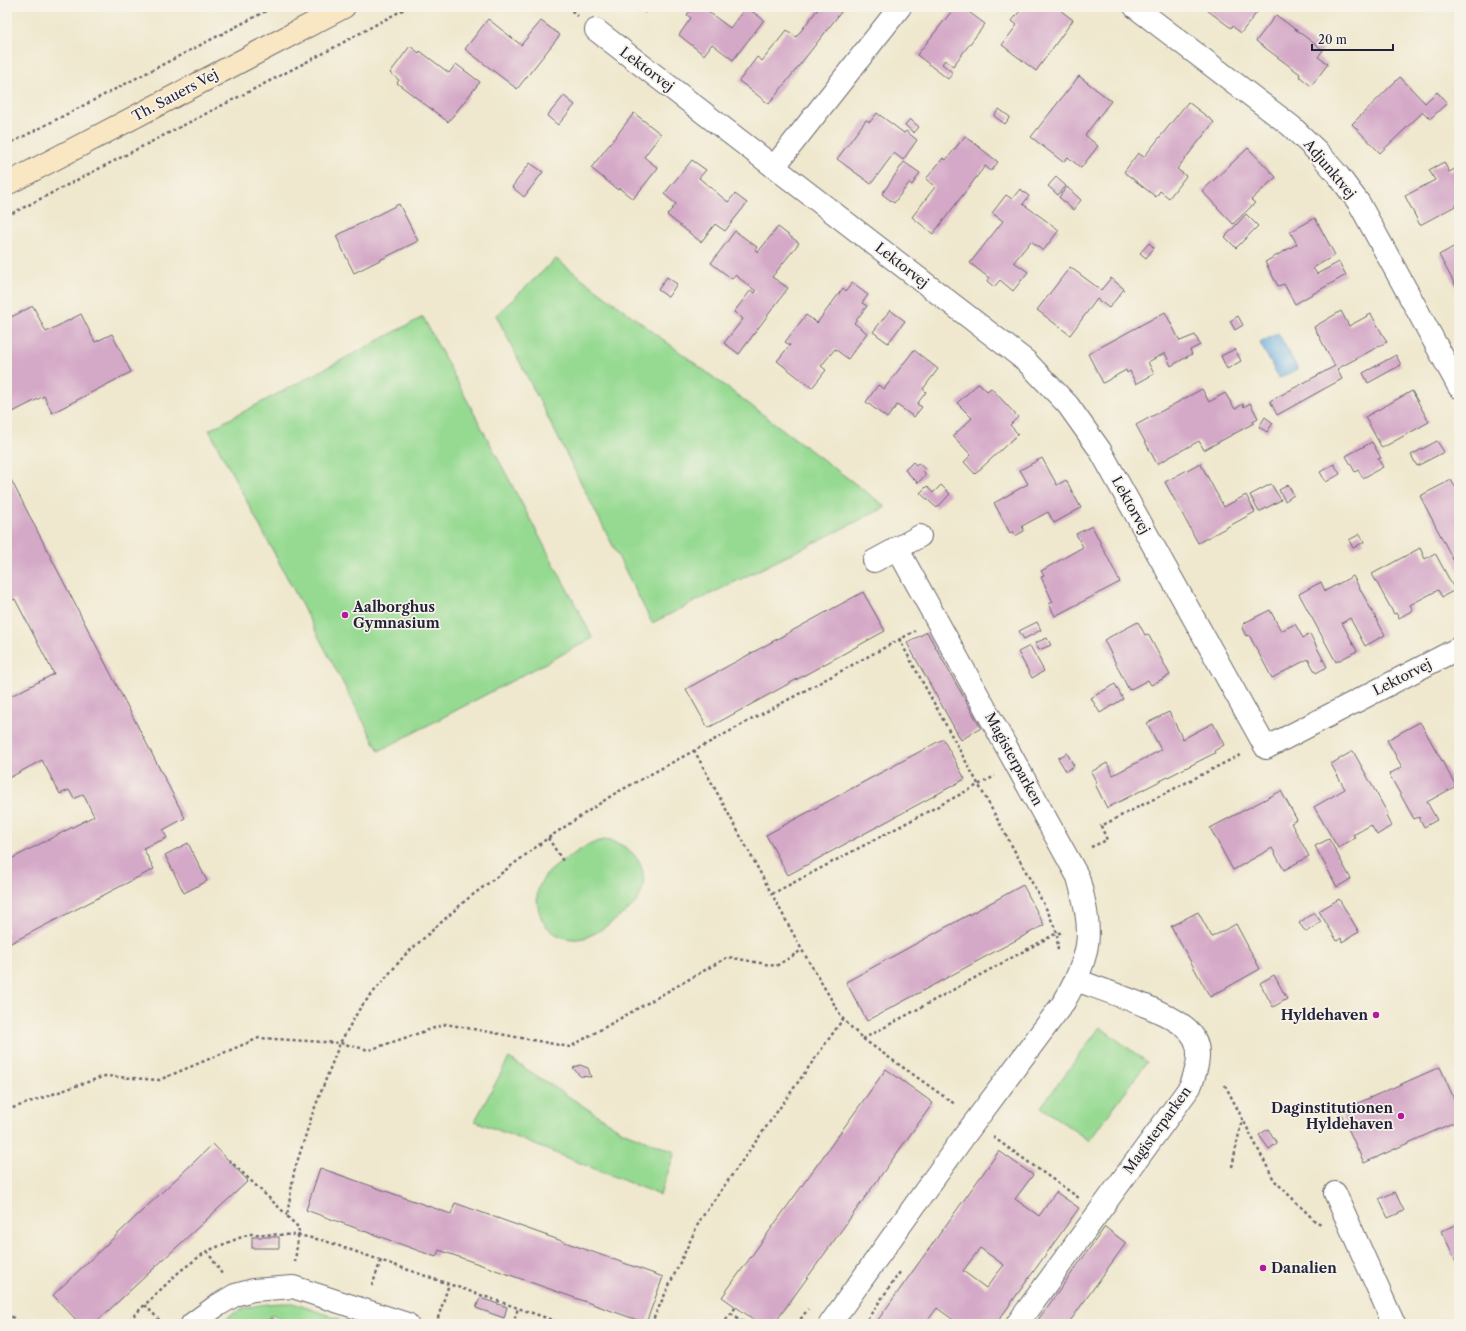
<svg xmlns="http://www.w3.org/2000/svg" width="1466" height="1331" viewBox="0 0 1466 1331" font-family="'Libre Caslon Text',serif">
  <style>
    .green { fill: #96da92; stroke: #5c7e66 }
    .water { fill: #6ab0e0; stroke: #46698e }
    .building { fill: #d4a8c7; fill-rule: evenodd }
    .lines { fill: none; stroke-linecap: round; stroke-linejoin: round }
    .minor-casing { stroke: #6a676e; stroke-width: 24 }
    .secondary-casing { stroke: #6a676e; stroke-width: 24 }
    .path { stroke: #6a676e; stroke-width: 2.5; stroke-dasharray: 3 3; stroke-linecap: butt }
    .minor { stroke: #fff; stroke-width: 22 }
    .secondary { stroke: #f9e7c3; stroke-width: 22 }
    .poi-dot { fill: #b5179e; stroke: #f7f3e8; stroke-width: 1.5 }
    .labels { text-anchor: middle; dominant-baseline: central; stroke-width: 3.5; stroke-linejoin: round; paint-order: stroke }
    .street-label { font-size: 14px; fill: #22223b; stroke: #f7f3e8 }
    .poi-label { font-size: 14px; font-weight: bold; fill: #22223b; stroke: #f7f3e8; text-anchor: start }
  </style>
  <rect width="100%" height="100%" fill="#f7f3e8"/>
  <filter id="ink" filterUnits="userSpaceOnUse"><feTurbulence type="fractalNoise" baseFrequency=".025" numOctaves="2"/><feDisplacementMap in="SourceGraphic" scale="8" xChannelSelector="R" yChannelSelector="G"/><feConvolveMatrix kernelMatrix="1 2 1 2 8 2 1 2 1" color-interpolation-filters="sRGB"/></filter>
  <filter id="wash" filterUnits="userSpaceOnUse"><feTurbulence type="fractalNoise" baseFrequency=".012" numOctaves="4" result="noise"/><feDisplacementMap in="SourceGraphic" scale="16" xChannelSelector="R" yChannelSelector="G"/><feGaussianBlur stdDeviation="0.9" result="paint"/><feColorMatrix in="noise" values="0 0 0 0 0 0 0 0 0 0 0 0 0 0 0 0 0 1.4 0 .05"/><feComposite in="paint" operator="in"/></filter>
  <g filter="url(#wash)">
    <rect width="100%" height="100%" fill="#efe8ce"/>
    <g class="green">
      <path d="M556 259 886 507 652 623 496 315Z"/>
      <path d="M423 317 593 638 379 751 209 430Z"/>
      <path d="M605 840C636 844 655 875 636 902 631 910 598 933 589 936 582 939 574 940 566 938 554 935 543 926 540 914 530 884 547 872 570 856 582 849 591 842 605 840Z"/>
      <path d="M1100 1027 1147 1062 1089 1141 1041 1107Z"/>
      <path d="M509 1058 622 1131 675 1152 660 1195 475 1121Z"/>
      <path d="M293 1303 339 1319 338 1324H284L273 1314 263 1324H218C241 1305 264 1303 293 1303Z"/>
    </g>
    <path class="water" d="M1278 333 1298 369 1279 378 1260 343Z"/>
    <g id="blocks">
      <g class="building">
        <path d="M637 7H650L645 13Z"/>
        <path d="M693 7H702L730 28 746 7 764 20 733 60 712 44 704 55 679 35 691 18 687 15Z"/>
        <path d="M815 7H845L769 104 739 81 757 57 762 61 787 30 796 37 818 9Z"/>
        <path d="M955 7H962L985 24 953 66 945 60 942 64 953 73 948 79 917 55Z"/>
        <path d="M1023 7H1056L1073 20 1036 71 1002 45 1017 25 1012 21Z"/>
        <path d="M1203 7H1261L1241 33 1232 26 1231 28Z"/>
        <path d="M1276 15 1323 50 1318 57 1328 64 1311 86 1299 76 1300 74 1256 41Z"/>
        <path d="M488 19 521 45 541 21 560 35 517 89 465 49Z"/>
        <path d="M410 46 419 53 420 51 449 73 456 64 480 82 448 122 397 83 399 80 390 73Z"/>
        <path d="M1079 76 1111 101 1085 135 1098 146 1081 168 1068 157 1063 162 1031 137Z"/>
        <path d="M1400 77 1425 103 1437 92 1447 103 1430 119 1423 112 1380 153 1352 124Z"/>
        <path d="M564 96 575 105 558 125 547 116Z"/>
        <path d="M1188 102 1214 122 1177 169 1186 176 1169 198 1160 191 1156 197 1124 172 1138 153 1144 157Z"/>
        <path d="M999 109 1010 117 1005 124 994 116Z"/>
        <path d="M634 113 661 134 644 157 658 168 633 199 619 188 618 190 591 168Z"/>
        <path d="M877 113 904 133 906 131 917 140 903 160 894 153 871 184 837 159 866 120 870 122Z"/>
        <path d="M910 119 919 127 914 133 905 125Z"/>
        <path d="M965 136 998 162 991 171 985 166 933 234 912 217 935 187 926 179 943 158 946 160Z"/>
        <path d="M1248 148 1276 177 1251 200 1255 203 1233 224 1202 191Z"/>
        <path d="M692 160 706 170 699 178 728 202 735 194 747 203 725 231 715 224 701 242 667 215 676 204 664 194Z"/>
        <path d="M904 162 920 173 912 185 909 183 894 203 882 194Z"/>
        <path d="M1444 162 1449 172 1459 167V204L1420 225 1405 196 1435 180 1429 170Z"/>
        <path d="M530 163 543 172 524 197 512 187Z"/>
        <path d="M1056 177 1066 186 1058 195 1048 186Z"/>
        <path d="M1067 187 1081 200 1073 210 1059 197Z"/>
        <path d="M1020 189 1029 196 1023 204 1059 230 1043 251 1031 241 1014 262 1028 272 1013 291 1000 280 994 287 987 281 989 278 970 263 1003 221 992 213 1006 195 1012 199Z"/>
        <path d="M399 204 418 241 354 273 336 236Z"/>
        <path d="M1246 214 1258 226 1236 248 1225 237Z"/>
        <path d="M1315 218 1335 255 1313 268 1317 274 1339 262 1346 275 1295 304 1284 284 1278 286 1265 262 1297 244 1290 232Z"/>
        <path d="M778 227 799 243 772 277 788 288 739 354 724 343 743 319 734 312 751 290 755 293 756 291 735 275 732 279 711 263 735 231 757 247 755 250 758 252Z"/>
        <path d="M1149 243 1154 248 1146 258 1140 253Z"/>
        <path d="M1457 245 1459 249V292L1439 255Z"/>
        <path d="M1070 267 1101 290 1111 278 1124 289 1109 308 1097 299 1070 335 1037 310Z"/>
        <path d="M667 277 677 284 668 297 658 290Z"/>
        <path d="M852 283 868 295 862 303 867 306 854 323 867 333 848 359 835 349 821 366 826 370 812 388 777 361 790 345 785 342 806 315 817 323 843 288 846 291Z"/>
        <path d="M33 306 46 332 81 314 95 342 112 334 131 372 52 413 44 396 7 415V319Z"/>
        <path d="M890 310 905 321 888 343 873 332Z"/>
        <path d="M1341 311 1349 326 1371 314 1387 342 1337 369 1342 379 1277 415 1270 401 1335 366 1314 327Z"/>
        <path d="M1165 312 1180 341 1195 335 1200 345 1190 350 1192 354 1171 366 1165 353 1148 362 1154 374 1136 384 1130 371 1127 373 1126 370 1103 383 1088 354Z"/>
        <path d="M1238 316 1243 325 1235 330 1230 321Z"/>
        <path d="M1235 349 1241 361 1227 369 1221 356Z"/>
        <path d="M914 350 938 369 923 389 926 392 917 404 922 407 914 417 897 405 887 418 866 402 878 385 884 389Z"/>
        <path d="M1396 355 1401 365 1368 383 1363 373Z"/>
        <path d="M979 383 987 391 991 388 1018 417 1010 425 1018 434 975 474 964 462 971 455 953 436 972 418 957 403Z"/>
        <path d="M1202 389 1209 402 1225 393 1235 409 1243 404 1244 407 1250 403 1258 418 1253 421 1254 423 1204 450 1199 441 1157 464 1136 425Z"/>
        <path d="M1412 391 1429 422 1382 448 1365 417Z"/>
        <path d="M1265 417 1273 423 1267 432 1259 427Z"/>
        <path d="M1437 441 1444 452 1417 466 1411 455Z"/>
        <path d="M1372 442 1381 458 1378 459 1383 467 1363 478 1358 470 1355 472 1346 456Z"/>
        <path d="M1042 458 1057 485 1066 480 1081 508 1054 523 1048 512 1022 526 1024 531 1015 536 1013 531 1010 533 994 503 1028 484 1020 470Z"/>
        <path d="M913 462 916 465 918 463 925 469 923 471 926 474 918 483 905 470Z"/>
        <path d="M1200 463 1224 507 1246 495 1255 512 1198 543 1165 482Z"/>
        <path d="M1334 464 1340 474 1326 482 1320 472Z"/>
        <path d="M7 472 185 818 163 830 167 838 143 848 154 869 7 945V861L94 816 83 794 74 799 69 790 60 794 42 760 7 779V698L54 674 15 599 7 603Z"/>
        <path d="M1451 480 1457 490 1459 489V571L1420 496Z"/>
        <path d="M1271 484 1281 500 1259 512 1250 495Z"/>
        <path d="M941 485 950 494 937 508 920 493 927 486 933 493Z"/>
        <path d="M1288 485 1294 495 1285 501 1279 490Z"/>
        <path d="M1092 526 1120 582 1055 616 1049 604 1053 602 1041 577 1044 576 1041 571 1083 547 1076 534Z"/>
        <path d="M1360 534 1364 542 1353 548 1349 540Z"/>
        <path d="M1420 548 1425 559 1435 553 1455 590 1442 597 1438 590 1410 605 1413 610 1399 618 1396 613 1394 614 1372 574Z"/>
        <path d="M1353 576 1385 635 1365 646 1350 618 1342 623 1357 651 1336 662 1299 594 1321 582 1325 591Z"/>
        <path d="M863 592 885 631 708 728 686 689Z"/>
        <path d="M1270 610 1281 631 1295 624 1303 638 1310 634 1327 667 1316 673 1308 659 1272 678 1249 635 1246 636 1242 628 1244 627 1243 625 1246 622Z"/>
        <path d="M1037 622 1041 630 1024 639 1019 631Z"/>
        <path d="M1138 622 1145 635 1148 634 1170 675 1151 685 1148 680 1129 690 1104 640Z"/>
        <path d="M927 632 981 728 961 740 907 643Z"/>
        <path d="M1047 638 1051 645 1039 650 1035 643Z"/>
        <path d="M1030 646 1044 671 1032 678 1018 652Z"/>
        <path d="M1115 684 1123 699 1100 713 1091 698Z"/>
        <path d="M1169 712 1183 739 1213 723 1224 745 1214 751 1215 753 1107 808 1095 784 1097 783 1091 772 1107 763 1113 775 1161 750 1147 723Z"/>
        <path d="M1420 722 1456 786 1427 802 1437 820 1424 827 1419 817 1414 819 1389 774 1402 767 1387 740Z"/>
        <path d="M943 739 965 779 788 875 766 835Z"/>
        <path d="M1353 751 1388 814 1386 816 1391 826 1377 835 1371 825 1353 835 1355 838 1338 848 1314 807 1345 789 1331 764Z"/>
        <path d="M1067 753 1074 766 1066 771 1058 758Z"/>
        <path d="M1281 791 1297 820 1291 823 1309 856 1284 870 1272 848 1233 870 1210 828Z"/>
        <path d="M1329 839 1351 879 1337 887 1315 846Z"/>
        <path d="M188 843 207 881 184 893 165 855Z"/>
        <path d="M1023 885 1044 925 867 1021 846 982Z"/>
        <path d="M1339 899 1359 932 1342 942 1341 938 1337 941 1319 911Z"/>
        <path d="M1198 912 1212 937 1236 924 1260 969 1210 997 1171 926Z"/>
        <path d="M1314 912 1321 922 1306 932 1299 923Z"/>
        <path d="M1274 975 1287 999 1273 1007 1260 983Z"/>
        <path d="M580 1065 588 1068 591 1077 580 1076 573 1068Z"/>
        <path d="M1440 1067 1459 1110V1120L1364 1163 1340 1111Z"/>
        <path d="M886 1069 933 1103 774 1324H760L722 1297Z"/>
        <path d="M1268 1129 1277 1143 1269 1149 1259 1135Z"/>
        <path d="M213 1144 248 1181 94 1324H80L53 1295Z"/>
        <path d="M999 1151 1033 1175 1015 1199 1039 1216 1056 1192 1079 1208 996 1324H959L937 1308 925 1324H875ZM980 1248 1004 1265 986 1288 963 1271Z"/>
        <path d="M320 1168 451 1214 455 1203 663 1277 646 1323 439 1250 436 1257 306 1210Z"/>
        <path d="M1395 1192 1404 1211 1388 1218 1379 1199Z"/>
        <path d="M1459 1223V1269L1442 1231Z"/>
        <path d="M1105 1227 1126 1243 1068 1324H1035Z"/>
        <rect x="252" y="1237" width="27" height="11"/>
        <path d="M480 1298 507 1307 504 1318 476 1308Z"/>
        <path d="M272 1318 278 1324H266Z"/>
      </g>
    </g>
  </g>
  <g filter="url(#ink)">
    <use href="#blocks" fill-opacity="0" stroke="#6a676e" stroke-width="1"/>
    <g class="lines">
      <defs>
        <g id="minor">
          <path d="M1135 7 1291 126 1318 152 1338 175 1359 203 1459 387"/>
          <path d="M596 30 1026 361 1068 405 1100 450 1266 748 1459 648"/>
          <path d="M774 167 900 7"/>
          <path d="M874 561 920 536"/>
          <path d="M1335 1193 1394 1324"/>
          <path d="M192 1324 215 1307 235 1295 253 1290 293 1287 407 1324"/>
          <path d="M830 1324 965 1135 1064 1002C1093 951 1093 932 1078 877L897 548"/>
          <path d="M1017 1324 1190 1087C1197 1070 1204 1048 1190 1032 1174 1012 1102 990 1076 980"/>
        </g>
        <path id="secondary" d="M7 184 344 7"/>
      </defs>
      <use href="#minor" class="minor-casing"/>
      <use href="#secondary" class="secondary-casing"/>
      <g class="path">
        <path d="M567 7 578 16"/>
        <path d="M7 145 274 7"/>
        <path d="M7 216 322 54 408 7"/>
        <path d="M899 639 1048 912 1057 933 1058 953"/>
        <path d="M694 750 802 950 843 1019 863 1039 956 1105"/>
        <path d="M548 838 563 861"/>
        <path d="M1091 847 1107 840 1101 826 1242 754"/>
        <path d="M772 894 995 776"/>
        <path d="M863 1039 1057 933H1064"/>
        <path d="M1225 1085 1274 1180 1315 1221 1321 1224"/>
        <path d="M7 1110 105 1076 159 1080 259 1038 340 1043 369 1050 446 1024 570 1047 728 957 776 966 802 950"/>
        <path d="M993 1137 1079 1198"/>
        <path d="M229 1160 287 1215"/>
        <path d="M1232 1167 1242 1119"/>
        <path d="M207 1251 222 1274"/>
        <path d="M295 1262 299 1228 287 1216 294 1172 312 1115 340 1043 360 1008 405 955 466 900 548 838 614 794 915 631"/>
        <path d="M372 1286 381 1260"/>
        <path d="M145 1305 163 1324"/>
        <path d="M7 1312 20 1324"/>
        <path d="M731 1313 747 1324"/>
        <path d="M125 1324 180 1271 207 1251 249 1234 298 1235 325 1241 564 1324"/>
        <path d="M436 1324 449 1284"/>
        <path d="M513 1324 518 1308"/>
        <path d="M651 1324 700 1220 843 1019"/>
        <path d="M722 1324 736 1307"/>
        <path d="M797 1324 808 1309"/>
        <path d="M864 1324 900 1272"/>
      </g>
      <use href="#minor" class="minor"/>
      <use href="#secondary" class="secondary"/>
    </g>
  </g>
  <g class="poi-dot">
    <circle cx="345" cy="615" r="4"/>
    <circle cx="1376" cy="1015" r="4"/>
    <circle cx="1401" cy="1116" r="4"/>
    <circle cx="1263" cy="1268" r="4"/>
  </g>
  <g class="labels">
    <g class="street-label">
      <text transform="translate(647 69) rotate(37)">Lektorvej</text>
      <text transform="translate(175 95) rotate(-28)">Th. Sauers Vej</text>
      <text transform="translate(1330 169) rotate(50)">Adjunktvej</text>
      <text transform="translate(902 265) rotate(38)">Lektorvej</text>
      <text transform="translate(1131 505) rotate(61)">Lektorvej</text>
      <text transform="translate(1402 677) rotate(-27)">Lektorvej</text>
      <text transform="translate(1014 759) rotate(61)">Magisterparken</text>
      <text transform="translate(1157 1130) rotate(-54)">Magisterparken</text>
    </g>
    <g class="poi-label">
      <text x="353" y="607">Aalborghus<tspan x="353" dy="16">Gymnasium</tspan></text>
      <text x="1368" y="1015" text-anchor="end">Hyldehaven</text>
      <text x="1393" y="1108" text-anchor="end">Daginstitutionen<tspan x="1393" dy="16">Hyldehaven</tspan></text>
      <text x="1271" y="1268">Danalien</text>
    </g>
  </g>
  <rect width="1466" height="1331" fill="none" stroke="#f7f3e8" stroke-width="24"/>
  <path d="M1312 44v6h81v-6" fill="none" stroke="#22223b" stroke-width="2"/>
  <text x="1318" y="44" font-size="12" fill="#22223b" stroke="#f7f3e8" stroke-width="3" paint-order="stroke">20 m</text>
</svg>
